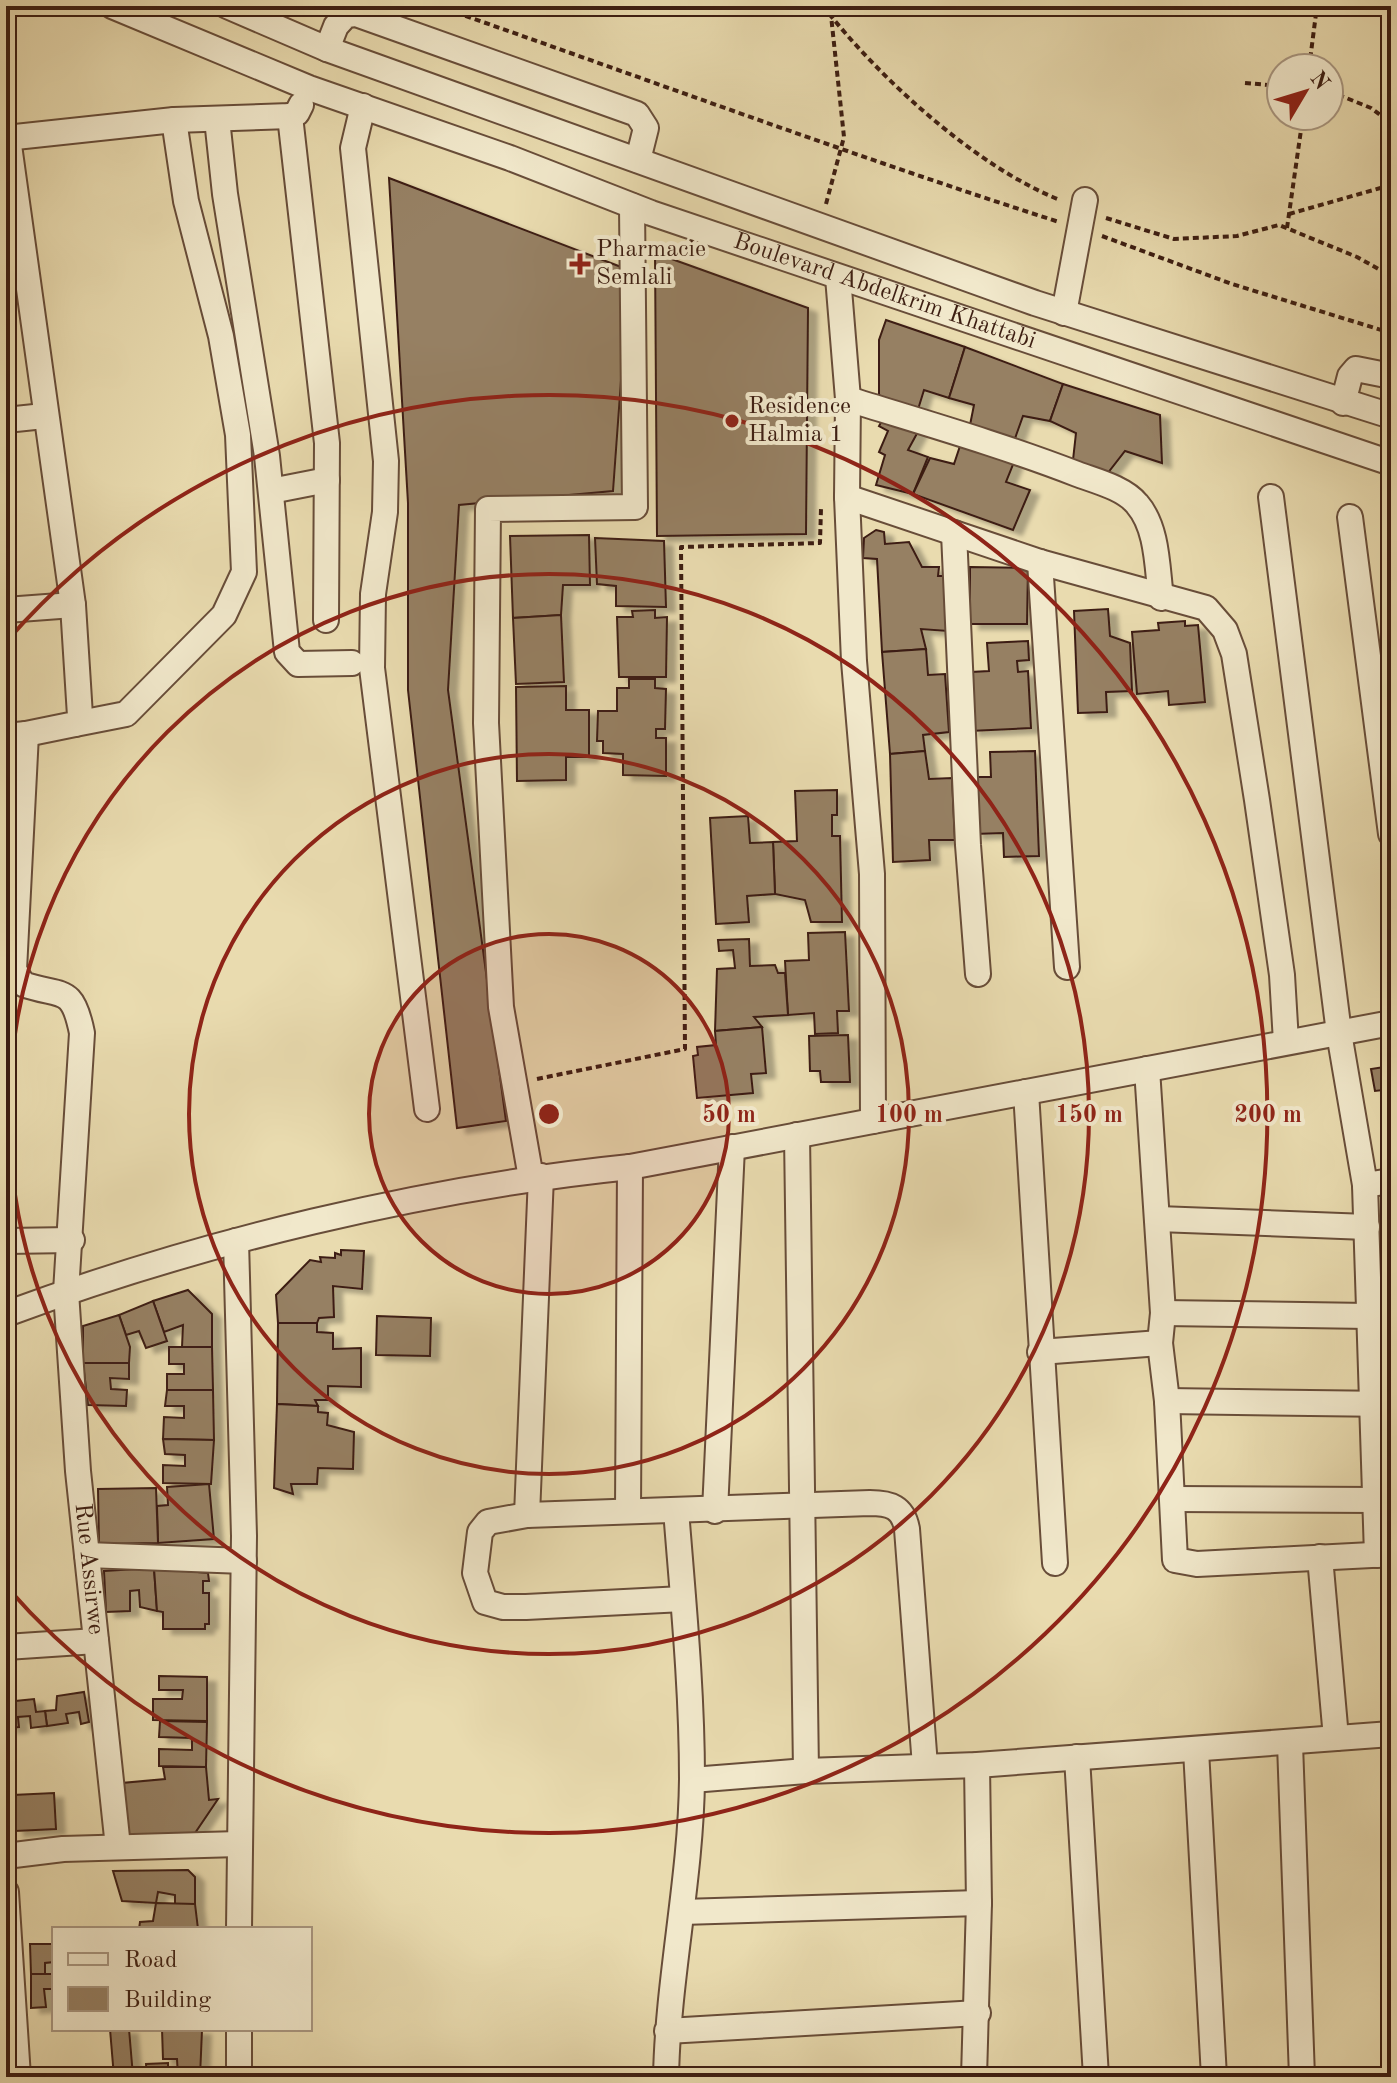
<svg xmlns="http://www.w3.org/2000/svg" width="1397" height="2083" viewBox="0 0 1397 2083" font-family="'Old Standard TT',serif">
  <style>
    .building { fill: #968064; stroke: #3d1e12; stroke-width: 2; filter: url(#shadow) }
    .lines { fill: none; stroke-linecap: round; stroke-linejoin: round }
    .minor-casing { stroke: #684d39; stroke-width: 28 }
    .path { stroke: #3d1e12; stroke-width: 4; stroke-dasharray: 6 4; stroke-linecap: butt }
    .minor { stroke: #f1e8cb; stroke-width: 24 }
    .ring { fill: none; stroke: #8f2418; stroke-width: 4 }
    .poi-dot { fill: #8f2418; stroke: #f1e8cb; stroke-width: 3 }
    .labels { text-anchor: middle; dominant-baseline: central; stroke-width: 8; stroke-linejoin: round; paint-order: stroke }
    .poi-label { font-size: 24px; fill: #3d1e12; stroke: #f1e8cb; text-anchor: start }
    .street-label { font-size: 24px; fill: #3d1e12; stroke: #f1e8cb }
    .centre { fill: #8f2418; stroke: #f1e8cb; stroke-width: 4 }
    .ring-label { font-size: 24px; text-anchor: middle; font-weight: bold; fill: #8f2418; stroke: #f1e8cb; stroke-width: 8; stroke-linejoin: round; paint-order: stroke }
  </style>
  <defs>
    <filter id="shadow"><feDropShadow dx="9" dy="5" stdDeviation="2" flood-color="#0004"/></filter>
  </defs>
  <rect width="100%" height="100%" fill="#e9dbaf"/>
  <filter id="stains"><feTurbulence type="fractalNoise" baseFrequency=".0025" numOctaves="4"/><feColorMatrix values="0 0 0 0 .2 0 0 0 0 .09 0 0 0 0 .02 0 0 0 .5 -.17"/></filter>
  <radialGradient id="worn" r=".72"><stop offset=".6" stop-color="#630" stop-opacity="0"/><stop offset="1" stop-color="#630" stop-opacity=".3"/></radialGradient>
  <g class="building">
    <path d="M389 178 629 270 613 491 459 505 448 690 506 1121 457 1128 408 690V503Z"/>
    <path d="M655 253 808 308 806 534 657 536Z"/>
    <path d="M886 320 965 347 949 398 924 390 916 416 883 405 879 394V340Z"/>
    <path d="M965 347 1063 384 1050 421 1023 416 1013 444 970 425 974 405 949 398Z"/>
    <path d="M1063 384 1160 415 1162 463 1125 451 1107 474 1073 460 1076 433 1050 421Z"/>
    <path d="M885 415 920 428 908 450 928 457 913 494 876 485 885 455 879 452 888 431 879 426Z"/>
    <path d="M961 443 1014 462 1006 482 1030 490 1013 530 913 494 930 458 954 464Z"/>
    <path d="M876 530 884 532 885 544 909 542 922 567H939L938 576H944L948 631 921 629 926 649 882 652 877 559 863 558 864 538Z"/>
    <path d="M589 535 590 585H563L561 615 513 618 510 536Z"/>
    <path d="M595 538 664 541 666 607 616 606V586L597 584Z"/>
    <path d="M970 567 1028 568 1027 624H970Z"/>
    <path d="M1108 609 1110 636 1130 643 1132 691 1106 692 1107 712 1078 713 1074 611Z"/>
    <path d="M655 610V618L667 617 666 677H619L617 617H633L632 611Z"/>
    <path d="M561 615 564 682 516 684 513 618Z"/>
    <path d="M1185 621V626L1198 625 1205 702 1169 705 1168 691 1137 694 1132 632 1159 630 1158 623Z"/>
    <path d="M1028 641 1029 660 1017 661 1018 672 1028 671 1031 728 970 731 971 672 989 671 987 643Z"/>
    <path d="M926 649 928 675 945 674 949 732 923 735 925 751 890 754 882 652Z"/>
    <path d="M629 679H655V688L666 689 665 729H656V738H666V776L623 775V754L603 753V741H597L598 711H617V688H629Z"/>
    <path d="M566 686V710H589V757H566V780L517 781 516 687Z"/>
    <path d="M925 751 929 779 952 778 955 840H929L930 860 893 862 890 754Z"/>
    <path d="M1035 751 1039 856 1004 857 1003 833 974 834 972 777H991L990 752Z"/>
    <path d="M837 790V815H832V836H840L842 922H811L805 900 775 894 773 842 797 841 795 791Z"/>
    <path d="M748 816 750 843 773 842 775 894 747 896 749 922 716 924 710 818Z"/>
    <path d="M845 932 849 1011H837L838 1033 815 1034 814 1013 788 1015 785 961 809 960 808 933Z"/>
    <path d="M749 939 750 966 775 965 778 973H785L788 1015 754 1017 762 1027 715 1031 717 969 735 968 733 950 719 951 718 940Z"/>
    <path d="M762 1027 766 1073 751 1074 753 1093 697 1098 693 1056 698 1055 697 1047 716 1045 715 1031Z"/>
    <path d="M848 1035 850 1082H821L820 1071H810L809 1036Z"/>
    <path d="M1391 1066V1089L1375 1091 1371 1069Z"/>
    <path d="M341 1250 364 1251 362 1289 333 1286 334 1317 319 1318 317 1323H278L276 1295 310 1260 321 1262 320 1257 335 1258V1253L341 1255Z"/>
    <path d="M188 1290 212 1314V1347H182L183 1325 164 1332 153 1301Z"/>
    <path d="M153 1301 167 1341 146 1348 139 1331 126 1335 119 1315Z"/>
    <path d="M119 1315 130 1347 129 1363H83V1326Z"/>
    <path d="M377 1316 431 1318 430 1356 376 1355Z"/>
    <path d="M278 1323H317V1332L333 1333V1349L361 1348V1387L328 1386V1400H315L318 1406 277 1404Z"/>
    <path d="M169 1347H212L213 1390H167V1374H184V1364H169Z"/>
    <path d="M83 1363H129V1379L110 1378 111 1389 127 1390 126 1406 88 1405Z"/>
    <path d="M167 1390H213L214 1440 163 1439 164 1417 184 1418V1406H165Z"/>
    <path d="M277 1404 318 1406V1412L328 1413 327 1425 354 1432 353 1469 318 1468 317 1484H291L293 1494 274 1488Z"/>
    <path d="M163 1439 214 1440 211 1484 163 1483V1465L185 1466V1455L165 1454Z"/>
    <path d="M209 1484 214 1539 158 1543 157 1506 168 1505 167 1487Z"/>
    <path d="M156 1488 158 1543 99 1544 98 1489Z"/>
    <path d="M154 1568 157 1611 140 1607 139 1590 130 1591V1611L106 1612 104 1571Z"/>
    <path d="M154 1568 208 1573 209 1581H203V1593H209V1624H205V1629H163V1612L157 1611Z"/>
    <path d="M159 1676 207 1677V1721L153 1720V1699H182L183 1690H159Z"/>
    <path d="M84 1692 89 1722 81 1724 79 1712 66 1714 68 1723 47 1726 45 1711 56 1710 57 1696Z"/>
    <path d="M34 1699 36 1712 45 1711 47 1726 31 1728 30 1716 18 1717 19 1727 8 1728 6 1702Z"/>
    <path d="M160 1721 207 1722 206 1767 159 1766V1749L192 1750V1738L159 1737Z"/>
    <path d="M163 1767H206L209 1800 218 1799 193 1836 129 1842 122 1783 165 1779Z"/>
    <path d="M54 1793 56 1829 15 1831 13 1795Z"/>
    <path d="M188 1870 195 1877V1904H175V1895L158 1892 156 1903 122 1901 113 1871Z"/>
    <path d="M156 1903 195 1904 198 1929H139L140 1922 153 1921Z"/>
    <path d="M30 1944H54V1962L45 1963V1974H31Z"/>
    <path d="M31 1974H54V1989H44L46 2007 31 2008Z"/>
    <path d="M110 2029H129L133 2076 114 2077Z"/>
    <path d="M162 2029 202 2030 200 2077H178L177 2059H163Z"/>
    <path d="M168 2063V2077H147L146 2064Z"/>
  </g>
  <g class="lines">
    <defs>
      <g id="minor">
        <path id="s1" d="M112 6 309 88 510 158 651 213 1391 463"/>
        <path d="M227 6 327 49 1035 303 1391 416"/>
        <path d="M327 49 336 26 346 15 356 14 637 114 646 128 638 160"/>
        <path d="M363 106 353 148 386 461 385 512 373 594 372 668 427 1109"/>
        <path d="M290 116 327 443 326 620"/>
        <path d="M217 119 225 194 267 456 287 652 298 664 352 663"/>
        <path d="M6 138 174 120 290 116 297 113 301 105"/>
        <path d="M8 138 73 605 80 716 75 724 26 734"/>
        <path d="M838 277 848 399 847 497 854 661 872 874 873 1121"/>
        <path d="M1064 313 1085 200"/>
        <path d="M848 399C925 423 1002 445 1077 474 1096 481 1124 488 1137 504 1158 528 1157 568 1161 598"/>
        <path d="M1343 403 1350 376 1356 369 1391 376"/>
        <path d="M6 420 44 416"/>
        <path d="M271 491 327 480"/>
        <path d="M847 497 1040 562 1206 608 1225 630 1234 654 1257 800 1282 975 1286 1042"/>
        <path d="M1271 497 1339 1033 1365 1185 1377 1555"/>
        <path d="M1350 517 1391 834"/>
        <path d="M954 533 968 845 978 974"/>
        <path d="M1040 562 1067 967"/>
        <path d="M6 610 73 605"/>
        <path d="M75 724 126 714 224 615 244 572 238 435 221 336 186 201 174 120"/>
        <path id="s2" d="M6 736 26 734 14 970 23 984C61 998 72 983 82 1033L66 1292 78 1471 118 1847"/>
        <path d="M1147 1069 1163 1313 1160 1343 1167 1401 1175 1560 1197 1564 1391 1554"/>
        <path d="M1026 1092 1055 1563"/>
        <path d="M797 1135 806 1771"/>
        <path d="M531 1178 501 1007 486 723 488 509 635 507 632 206"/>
        <path d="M1365 1185 1391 1181"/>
        <path d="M1158 1219 1367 1227"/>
        <path d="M6 1241 72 1240"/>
        <path d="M236 1241 244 1536 239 1929"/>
        <path d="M1163 1313 1369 1316"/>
        <path d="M6 1314C200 1242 424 1188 630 1167L1391 1023"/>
        <path d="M1040 1352 1160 1343"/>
        <path d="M1167 1401 1391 1404"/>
        <path d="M1174 1499 1378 1500"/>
        <path d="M628 1511 630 1167"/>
        <path d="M715 1511 732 1147"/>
        <path d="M527 1515 541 1176"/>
        <path d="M87 1555 244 1561"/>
        <path d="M1320 1557 1336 1738"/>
        <path d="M683 1599 526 1607H503L485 1602 475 1573 480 1532 488 1522 527 1515 870 1503C890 1503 903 1507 907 1529L925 1766"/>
        <path d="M6 1647 96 1641"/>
        <path d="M1290 1744 1302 2077"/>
        <path d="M1196 1750 1214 2077"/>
        <path d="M1077 1757 1096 2077"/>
        <path d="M692 1780 806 1771 977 1765 1391 1734"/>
        <path d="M6 1856 63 1849 239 1844"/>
        <path d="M6 1892 18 2077"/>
        <path d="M682 1912 979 1903"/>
        <path d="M667 2031 978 2013"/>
        <path d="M239 2077V2029"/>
        <path d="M666 2077C668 1977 691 1879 692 1779 692 1689 683 1599 676 1510"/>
        <path d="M974 2077 979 1903 977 1765"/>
      </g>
    </defs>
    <use href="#minor" class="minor-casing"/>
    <g class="path">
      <path d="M437 6C644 78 850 155 1059 222"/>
      <path d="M823 6C878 77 976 167 1060 200"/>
      <path d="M1309 68 1317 6"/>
      <path d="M1245 83 1281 86"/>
      <path d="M1329 91 1371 108 1391 123"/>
      <path d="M826 204 844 137 830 6"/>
      <path d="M1289 214 1391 185"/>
      <path d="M1106 218 1174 239 1237 236 1279 225 1357 257 1391 276"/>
      <path d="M1287 228 1303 116"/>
      <path d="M1102 236 1232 284 1391 333"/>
      <path d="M537 1079 685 1049 681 547 820 543 821 508"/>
    </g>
    <use href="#minor" class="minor"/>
  </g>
  <circle cx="549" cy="1114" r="180" fill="#8f2418" fill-opacity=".12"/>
  <g class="ring">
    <circle cx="549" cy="1114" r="180"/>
    <circle cx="549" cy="1114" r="360"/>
    <circle cx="549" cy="1114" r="540"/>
    <path d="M6 642A719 719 0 1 1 6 1586"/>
  </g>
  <g class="poi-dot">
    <path d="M576 252h8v8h8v8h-8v8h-8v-8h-8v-8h8z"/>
    <circle cx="732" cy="421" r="8"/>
  </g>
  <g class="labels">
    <g class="poi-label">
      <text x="596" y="250">Pharmacie<tspan x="596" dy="28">Semlali</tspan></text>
      <text x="748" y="407">Residence<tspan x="748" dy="28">Halmia 1</tspan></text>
    </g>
    <g class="street-label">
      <text stroke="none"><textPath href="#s1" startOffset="824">Boulevard Abdelkrim Khattabi</textPath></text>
      <text stroke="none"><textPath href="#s2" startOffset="896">Rue Assirwe</textPath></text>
    </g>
  </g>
  <circle cx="549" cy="1114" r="12" class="centre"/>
  <g class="ring-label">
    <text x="729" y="1122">50 m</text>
    <text x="909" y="1122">100 m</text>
    <text x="1089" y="1122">150 m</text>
    <text x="1268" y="1122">200 m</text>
  </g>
  <rect width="1397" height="2083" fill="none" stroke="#e9dbaf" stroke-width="32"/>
  <rect x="8" y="8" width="1381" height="2067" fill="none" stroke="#3d1e12" stroke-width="4"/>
  <rect x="16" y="16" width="1365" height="2051" fill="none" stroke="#3d1e12" stroke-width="2"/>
  <rect x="52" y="1927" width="260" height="104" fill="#f1e8cb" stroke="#a99781" stroke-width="2"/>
  <rect x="68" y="1953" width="40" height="12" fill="#f1e8cb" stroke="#a99781" stroke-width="2"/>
  <text x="124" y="1967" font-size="24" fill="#3d1e12">Road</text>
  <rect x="68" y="1987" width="40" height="24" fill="#968064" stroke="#a99781" stroke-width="2"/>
  <text x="124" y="2007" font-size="24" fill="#3d1e12">Building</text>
  <g transform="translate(1305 92) rotate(52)"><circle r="38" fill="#f1e8cb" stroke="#a99781" stroke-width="2"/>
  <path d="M0-6L14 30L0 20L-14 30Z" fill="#8f2418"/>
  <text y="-12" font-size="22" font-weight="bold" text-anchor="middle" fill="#3d1e12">N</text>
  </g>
  <rect width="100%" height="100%" filter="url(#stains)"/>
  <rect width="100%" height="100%" fill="url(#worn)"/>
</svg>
